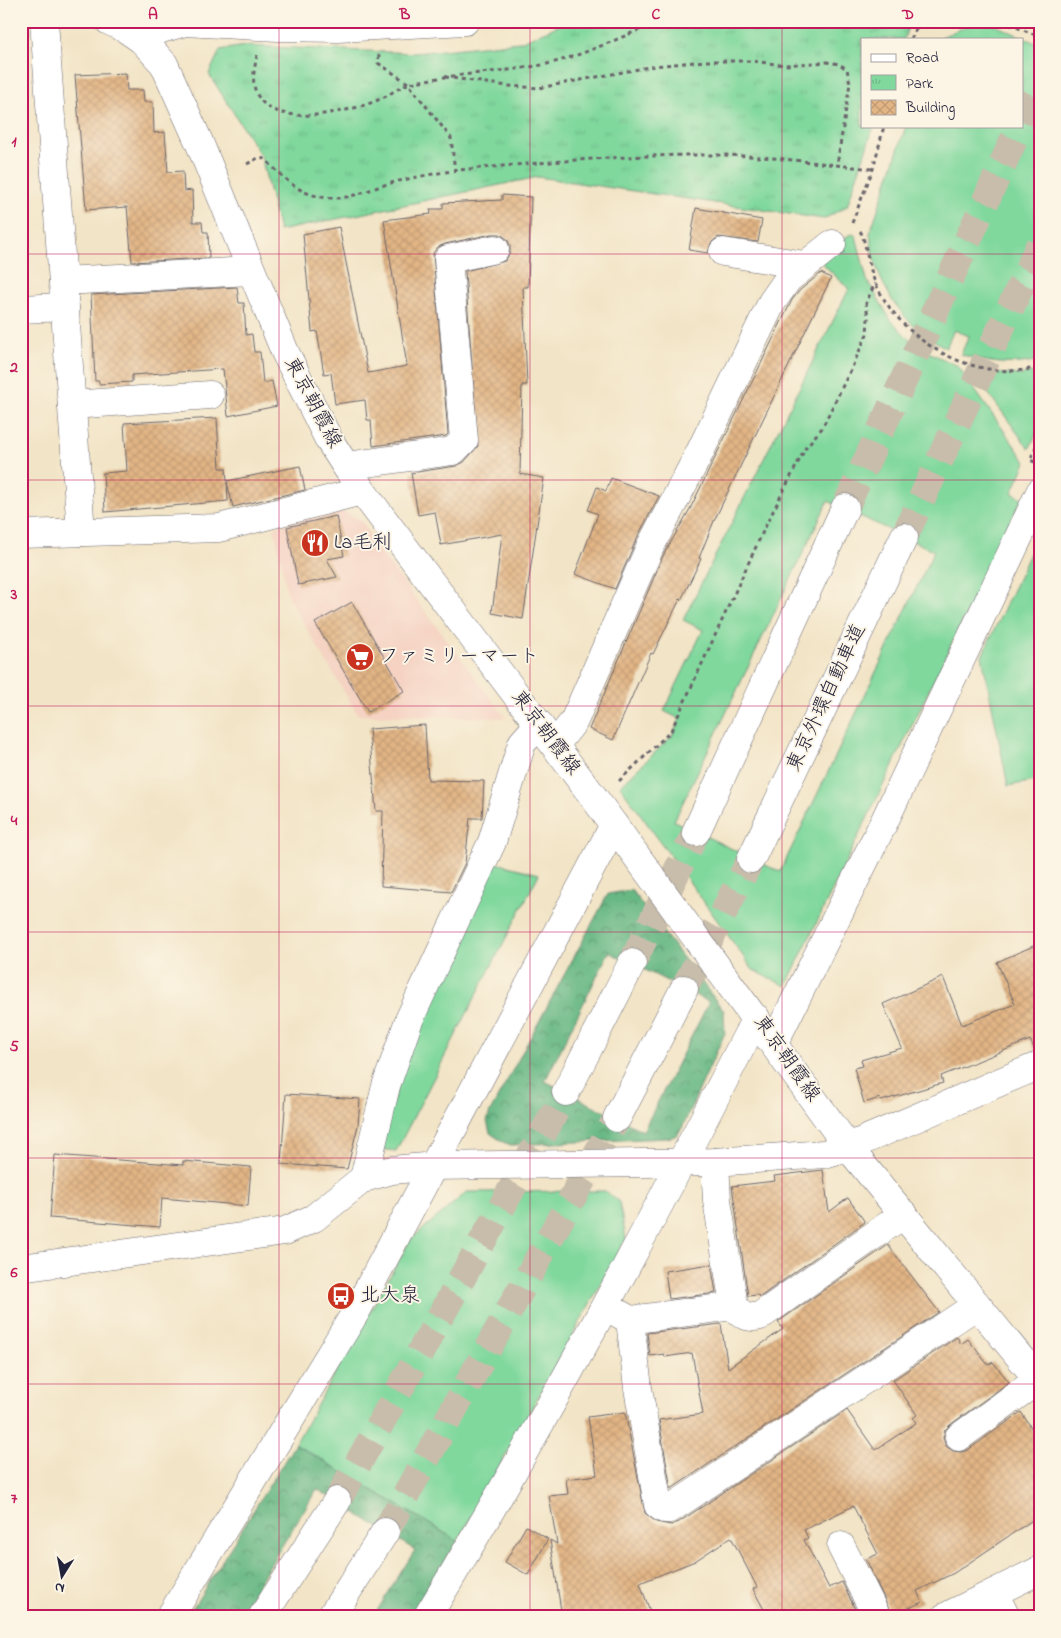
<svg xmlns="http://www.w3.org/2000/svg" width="1061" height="1638" viewBox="0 0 1061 1638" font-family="'Indie Flower','Klee One',sans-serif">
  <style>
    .built { fill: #f5d2c2 }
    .grass { fill: #80d89d; stroke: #517d6c; fill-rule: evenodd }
    .forest { fill: url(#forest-crowns); stroke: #456d60; fill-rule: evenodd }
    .park { fill: url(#park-tufts); stroke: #517d6c }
    .building { fill: url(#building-cross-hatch) }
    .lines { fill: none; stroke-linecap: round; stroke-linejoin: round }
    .highway-tunnel { stroke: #c8bdaa; stroke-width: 28; stroke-dasharray: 28 14; stroke-linecap: butt }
    .minor-casing { stroke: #6b666c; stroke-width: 29 }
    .major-casing { stroke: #6b666c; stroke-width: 29 }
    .highway-casing { stroke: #6b666c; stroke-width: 29 }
    .path { stroke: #6b666c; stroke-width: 3; stroke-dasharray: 4 4; stroke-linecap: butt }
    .minor { stroke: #fff; stroke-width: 28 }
    .major { stroke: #fff; stroke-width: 28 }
    .highway { stroke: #fff; stroke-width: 28 }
    .grid { fill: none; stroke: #c2185b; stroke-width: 1; stroke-opacity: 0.55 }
    .labels { text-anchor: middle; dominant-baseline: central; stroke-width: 4; stroke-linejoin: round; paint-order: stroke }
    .street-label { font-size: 20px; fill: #22223b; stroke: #fcf5e5 }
    .poi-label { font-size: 20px; fill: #22223b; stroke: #fcf5e5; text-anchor: start }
    .neatline { fill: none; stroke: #c2185b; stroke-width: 2 }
    .grid-label { font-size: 16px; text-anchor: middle; font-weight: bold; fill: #c2185b }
  </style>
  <defs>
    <pattern id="forest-crowns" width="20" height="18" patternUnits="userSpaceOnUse" patternTransform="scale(1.25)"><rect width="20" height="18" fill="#68b884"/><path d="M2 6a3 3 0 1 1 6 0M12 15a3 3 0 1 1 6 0" fill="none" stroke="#55956d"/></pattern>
    <pattern id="park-tufts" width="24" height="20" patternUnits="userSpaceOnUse" patternTransform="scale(1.25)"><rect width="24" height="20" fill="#80d89d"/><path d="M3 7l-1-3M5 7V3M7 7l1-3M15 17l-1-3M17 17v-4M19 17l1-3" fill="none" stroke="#6eb988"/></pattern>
    <pattern id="building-cross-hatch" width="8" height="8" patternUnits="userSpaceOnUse" patternTransform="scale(1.25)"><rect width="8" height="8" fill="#e2b585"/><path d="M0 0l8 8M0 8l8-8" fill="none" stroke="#c29b74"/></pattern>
  </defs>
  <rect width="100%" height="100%" fill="#fcf5e5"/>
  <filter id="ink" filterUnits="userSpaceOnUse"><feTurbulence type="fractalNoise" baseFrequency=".02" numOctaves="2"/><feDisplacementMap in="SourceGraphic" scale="10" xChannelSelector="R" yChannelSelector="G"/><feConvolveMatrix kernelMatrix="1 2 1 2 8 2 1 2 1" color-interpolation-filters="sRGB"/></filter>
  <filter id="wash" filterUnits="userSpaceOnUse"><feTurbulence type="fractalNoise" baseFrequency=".0096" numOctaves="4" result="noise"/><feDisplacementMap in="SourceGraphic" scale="20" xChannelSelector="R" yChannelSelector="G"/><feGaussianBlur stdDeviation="1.12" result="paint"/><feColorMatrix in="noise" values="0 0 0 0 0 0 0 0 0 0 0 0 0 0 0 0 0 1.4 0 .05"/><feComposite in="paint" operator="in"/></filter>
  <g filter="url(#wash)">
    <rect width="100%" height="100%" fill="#f2e4c6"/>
    <path class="built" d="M342 511 361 520 378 549 506 718 358 715 288 597 274 527Z"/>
    <g class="grass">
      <path d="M978 21H986L1040 45V360C1015 366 985 364 961 354L969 336 954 330 946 348 925 335 907 319 892 300 881 279 873 256 870 233 906 126H1022V39H937Z"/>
      <path d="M852 234 856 236 867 280 890 319 906 336 924 350 958 366 1026 462 1012 493 1022 498 786 986 753 970 620 786 672 736 680 719 664 711 703 630 683 620 849 289 822 263 847 236ZM828 501 934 551 780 872 674 821Z"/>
      <path d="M973 372 1021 375 1040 372V427L1029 449Z"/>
      <path d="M1040 532V780L1008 786 982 656Z"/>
      <path d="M492 862 539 874 396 1151 378 1149 411 1043Z"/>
      <path d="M605 1191 619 1202 626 1239 458 1541 295 1444 411 1239 467 1192Z"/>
    </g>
    <g class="forest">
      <path d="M631 890 724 1011 725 1033 682 1128 677 1135 668 1138 511 1145 503 1142 490 1133 487 1121 490 1112 608 894ZM609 952 709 1002 643 1131 545 1081Z"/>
      <path d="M295 1444 458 1541 410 1617H373L415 1550 317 1489 238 1617H187Z"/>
    </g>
    <path class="park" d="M569 21H910L904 39H862V126H874L847 206 824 219 538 177 279 231 261 156 209 74 220 50 245 46 415 53 520 42Z"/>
    <g id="blocks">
      <g class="building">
        <path d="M126 73 127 90H143L144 102H153L154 133 165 132 168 172 183 171 184 191 192 190 193 222H202L203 232H208L209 258 132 262 127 207 86 210 75 75Z"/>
        <path d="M502 195 531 197 528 287H523L527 385H522L520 474 544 478 523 619 492 613 502 534 441 545 435 512 418 515 411 473 456 466 464 462 478 446 465 271 505 261 510 253V245L507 239 500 234H492L445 244 438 247 433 253 448 434 446 436 373 446 371 420H367L365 400 335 404 331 373 324 374 317 331 312 332 303 234 339 227 368 373 407 366 384 220 431 214 430 209H443V203L502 200Z"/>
        <path d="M696 208 762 220 758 242 718 237 711 243 708 253 689 250Z"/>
        <path d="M821 273 831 278 714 521 699 558 701 559 681 600 680 599 653 654 651 653 613 740 589 729 664 554 690 509 792 300 800 290Z"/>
        <path d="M237 287 239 303H244L246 335 252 334 254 352H260L263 383 272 381 277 406 228 416 223 369 132 375V382L99 384V381H95L91 295Z"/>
        <path d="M217 418 220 468H226L227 481 300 466 305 490 233 507 227 482 228 501 105 512 103 473 127 471 124 423Z"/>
        <path d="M611 478 659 496 636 540 615 589 575 574 598 514 588 510 597 487 606 491Z"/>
        <path d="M336 516 344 556 327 559 337 577 298 585 287 527Z"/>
        <path d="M352 602 404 691 368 712 315 623Z"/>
        <path d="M425 725 428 780 484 781 482 818H470L465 863 451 892 381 886 383 811H376L369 729Z"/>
        <path d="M1040 943V1050H1035L1030 1040 941 1076 943 1083 881 1101 880 1098 864 1103 854 1068 863 1066 861 1060 902 1048 883 1004 943 977 962 1025 1015 1004 997 962Z"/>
        <path d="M286 1094 360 1099 358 1126 347 1169 281 1164Z"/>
        <path d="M55 1155 183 1165V1161L251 1167 248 1206 162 1198 160 1227 50 1218Z"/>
        <path d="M823 1170 829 1212 848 1198 865 1222 760 1297 758 1295 748 1296 732 1186 775 1181 774 1176Z"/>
        <path d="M888 1245 939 1312 671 1489 659 1420 703 1414 692 1353 665 1357 664 1354 650 1356 647 1333 721 1324 728 1368 783 1329 778 1322Z"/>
        <path d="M711 1264 716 1293 669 1299 665 1271Z"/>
        <path d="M957 1337 961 1344 968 1339 988 1365 993 1362 1009 1382 950 1425 945 1430 943 1438 946 1446 953 1451 961 1452 968 1450 1021 1412 1040 1441V1515L954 1573 917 1591 922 1602 892 1616 866 1559 878 1554 853 1506 804 1530 808 1538 804 1540 829 1588 842 1582 859 1617H768L753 1589 757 1587 731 1537 695 1561 640 1583 652 1617H562L550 1540 557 1544 549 1496 568 1494 566 1479 597 1475 588 1417 625 1412 645 1513 656 1522 671 1525 679 1522 847 1410 875 1450 916 1423 913 1418 917 1415 893 1380Z"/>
        <path d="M526 1526 548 1539 528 1575 505 1562Z"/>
      </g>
    </g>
  </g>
  <g filter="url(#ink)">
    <use href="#blocks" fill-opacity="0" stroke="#6b666c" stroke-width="1"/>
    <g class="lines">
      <g class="highway-tunnel">
        <path d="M1022 121 1040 83"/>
        <path d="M845 508 1020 126"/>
        <path d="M904 537 1040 244"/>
        <path d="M632 963 696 832"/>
        <path d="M684 989 751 859"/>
        <path d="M337 1501 566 1092"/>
        <path d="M385 1532 617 1118"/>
      </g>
      <defs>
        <g id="minor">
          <path d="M44 21 81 532"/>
          <path d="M142 40 161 29 185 22 278 27 338 28 465 21"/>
          <path d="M723 252 804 265"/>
          <path d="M63 281 251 271"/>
          <path d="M21 309 65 307"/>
          <path d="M72 405 210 395"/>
          <path d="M346 466 453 451 464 440 448 259 495 249"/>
          <path d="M21 534 219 528 362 491"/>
          <path d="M555 745 574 721 650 547 699 454 772 302 788 279 832 244"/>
          <path d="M774 1043 885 820 1040 492"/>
          <path d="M715 1162 717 1200 734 1306C742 1316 749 1319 760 1316L904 1214"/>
          <path d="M364 1178 386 1086 409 1020 492 842 522 743 539 724"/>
          <path d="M21 1268 285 1231 314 1218 364 1178 392 1170 435 1166 715 1162 824 1154 848 1147 1040 1065"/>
          <path d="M614 1311 630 1320 734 1306"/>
          <path d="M630 1320 638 1388 658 1505 664 1509H670L977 1305"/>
          <path d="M959 1437 1038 1380"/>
          <path d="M841 1546 877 1617"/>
          <path d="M994 1593 1006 1617"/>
          <path d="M170 1617 357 1310 614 825"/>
          <path d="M427 1617C546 1422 652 1221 756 1018"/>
          <path d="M945 1617 1040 1570"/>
        </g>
        <path id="major" d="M109 21 126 29 142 40 164 64 199 142 285 352 329 440 362 491 595 799 848 1147 1040 1382"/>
        <g id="highway">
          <path d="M696 832 845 508"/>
          <path d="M751 859 904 537"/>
          <path d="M566 1092 632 963"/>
          <path d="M617 1118 684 989"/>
          <path d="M262 1617 337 1501"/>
          <path d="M331 1617 385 1532"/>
        </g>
      </defs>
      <use href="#minor" class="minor-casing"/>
      <use href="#major" class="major-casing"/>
      <use href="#highway" class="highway-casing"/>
      <g class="path">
        <path d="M1002 21 1040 37"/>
        <path d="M911 39 920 21"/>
        <path d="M257 55C255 67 251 80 256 92 271 131 350 112 378 100 389 96 399 86 411 83 456 73 502 73 547 64 582 56 626 35 660 21"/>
        <path d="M379 55 378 63 408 83 451 138 455 171"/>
        <path d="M445 77 508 86 539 88 654 66 705 61H751L785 65 827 62 839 64 847 69 850 83 837 165"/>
        <path d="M247 164 258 158 265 159C285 179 299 196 330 198 350 199 363 192 381 186 403 179 436 173 459 170 546 162 635 154 722 155 772 156 823 164 873 169"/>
        <path d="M852 223 873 169 884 126"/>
        <path d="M860 231C865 237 869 270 875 282 901 342 975 384 1040 367"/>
        <path d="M1035 462 1030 460 1040 438"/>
        <path d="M619 781 671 731 766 525 806 447 822 428 853 365 867 334 868 318 866 303 875 283"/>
      </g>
      <use href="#minor" class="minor"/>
      <use href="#major" class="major"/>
      <use href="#highway" class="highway"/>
    </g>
  </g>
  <path class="grid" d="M279 21V1617M530 21V1617M782 21V1617M21 254H1040M21 480H1040M21 706H1040M21 932H1040M21 1158H1040M21 1384H1040"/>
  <defs>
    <symbol id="restaurant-disc" viewBox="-11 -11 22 22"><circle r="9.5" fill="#c8321e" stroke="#fcf5e5"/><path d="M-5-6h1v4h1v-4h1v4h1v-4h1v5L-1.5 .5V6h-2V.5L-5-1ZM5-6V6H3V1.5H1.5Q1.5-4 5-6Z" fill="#fff"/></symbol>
    <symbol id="supermarket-disc" viewBox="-11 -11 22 22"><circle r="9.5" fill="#c8321e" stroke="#fcf5e5"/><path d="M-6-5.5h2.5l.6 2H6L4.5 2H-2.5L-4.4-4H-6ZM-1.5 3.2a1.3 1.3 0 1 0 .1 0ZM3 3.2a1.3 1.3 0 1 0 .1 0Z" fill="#fff"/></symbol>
    <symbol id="bus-disc" viewBox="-11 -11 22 22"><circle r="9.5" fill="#c8321e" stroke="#fcf5e5"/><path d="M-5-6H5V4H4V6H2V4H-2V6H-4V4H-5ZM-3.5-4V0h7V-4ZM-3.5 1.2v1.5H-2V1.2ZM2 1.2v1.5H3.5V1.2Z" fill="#fff"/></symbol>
  </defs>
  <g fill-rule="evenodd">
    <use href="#restaurant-disc" x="299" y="527" width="32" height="32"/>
    <use href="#supermarket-disc" x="344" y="641" width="32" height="32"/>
    <use href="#bus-disc" x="325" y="1280" width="32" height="32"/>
  </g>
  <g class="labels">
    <g class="street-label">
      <text transform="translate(312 403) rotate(62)">東京朝霞線</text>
      <text transform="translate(827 698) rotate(-65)">東京外環自動車道</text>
      <text transform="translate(545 733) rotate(53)">東京朝霞線</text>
      <text transform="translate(786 1059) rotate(55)">東京朝霞線</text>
    </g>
    <g class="poi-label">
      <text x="334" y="543">La毛利</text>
      <text x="379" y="657">ファミリーマート</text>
      <text x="360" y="1296">北大泉</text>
    </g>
  </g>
  <rect width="1061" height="1638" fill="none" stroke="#fcf5e5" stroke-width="55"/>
  <rect x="861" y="38" width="162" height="90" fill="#fcf5e5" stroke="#a5a1a1"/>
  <rect x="871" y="54" width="25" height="8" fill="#ffffff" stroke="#a5a1a1"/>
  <text x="906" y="62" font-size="15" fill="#22223b">Road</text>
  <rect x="871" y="75" width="25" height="15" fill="url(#park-tufts)" stroke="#a5a1a1"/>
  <text x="906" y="88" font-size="15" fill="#22223b">Park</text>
  <rect x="871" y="100" width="25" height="15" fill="url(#building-cross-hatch)" stroke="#a5a1a1"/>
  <text x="906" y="112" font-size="15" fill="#22223b">Building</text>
  <g transform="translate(62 1576) rotate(191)" stroke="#fcf5e5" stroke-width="4" paint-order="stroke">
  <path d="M0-4L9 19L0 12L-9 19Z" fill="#22223b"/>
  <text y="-8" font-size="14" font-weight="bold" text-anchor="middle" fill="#22223b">N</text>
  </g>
  <rect x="28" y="28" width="1006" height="1582" class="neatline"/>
  <g class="grid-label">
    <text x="153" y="19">A</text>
    <text x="405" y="19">B</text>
    <text x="656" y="19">C</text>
    <text x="908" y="19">D</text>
    <text x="14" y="146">1</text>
    <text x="14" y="372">2</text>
    <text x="14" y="599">3</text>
    <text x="14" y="825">4</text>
    <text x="14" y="1051">5</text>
    <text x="14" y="1277">6</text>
    <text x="14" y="1503">7</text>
  </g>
</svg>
